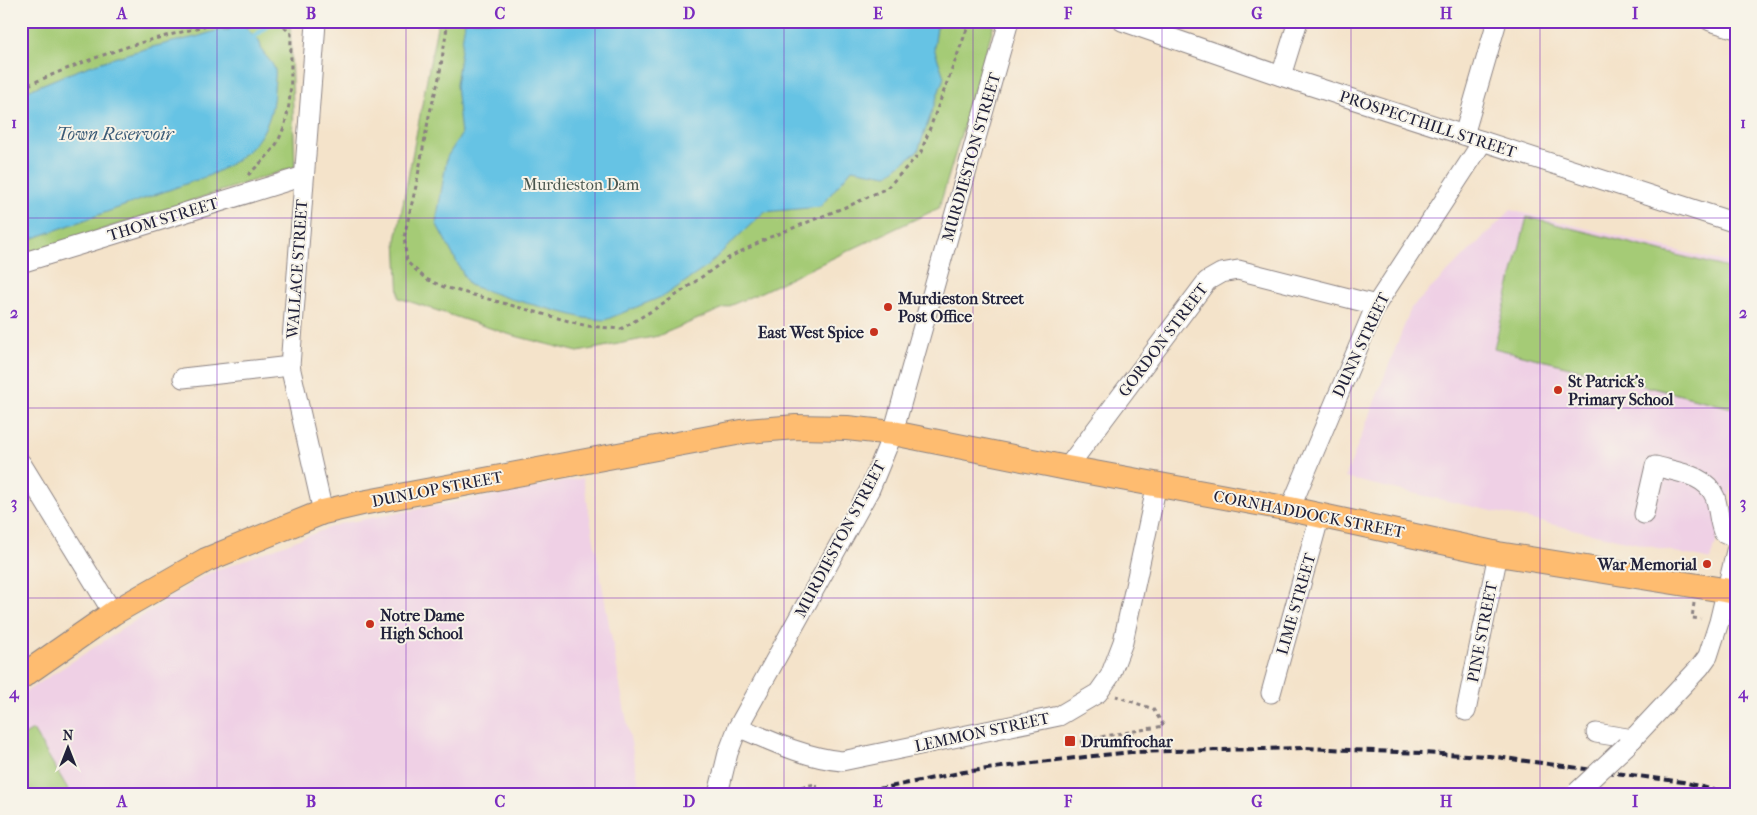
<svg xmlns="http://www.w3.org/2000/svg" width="1757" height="815" viewBox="0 0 1757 815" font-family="'IM FELL French Canon',serif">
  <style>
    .built { fill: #efd0e5 }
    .green { fill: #a5cb76; stroke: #647658 }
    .water { fill: #66c3e4; stroke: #447290 }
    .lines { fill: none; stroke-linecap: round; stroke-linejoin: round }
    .stream { stroke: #66c3e4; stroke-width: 5 }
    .minor-casing { stroke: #8b8282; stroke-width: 21 }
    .major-casing { stroke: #8b8282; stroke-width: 26 }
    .path { stroke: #8b8282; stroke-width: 3; stroke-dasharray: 4 4; stroke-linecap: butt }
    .minor { stroke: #fff; stroke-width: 19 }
    .major { stroke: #febc70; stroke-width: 24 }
    .rail { stroke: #22223b; stroke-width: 4; stroke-dasharray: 8 4; stroke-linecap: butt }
    .minor-bridge-casing { stroke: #8b8282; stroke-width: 21; stroke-linecap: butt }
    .minor-bridge { stroke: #fff; stroke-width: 19 }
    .grid { fill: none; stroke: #7b2cbf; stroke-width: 1; stroke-opacity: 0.55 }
    .poi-dot { fill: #c8321e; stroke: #f7f3e8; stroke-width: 2 }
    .labels { text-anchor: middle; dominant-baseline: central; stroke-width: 4; stroke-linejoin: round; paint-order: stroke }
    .street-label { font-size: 16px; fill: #22223b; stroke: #f7f3e8 }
    .park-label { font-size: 16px; fill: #49554d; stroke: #f7f3e8 }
    .poi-label { font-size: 16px; font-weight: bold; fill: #22223b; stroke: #f7f3e8; text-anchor: start }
    .water-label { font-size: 18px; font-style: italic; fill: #3a5a76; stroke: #f7f3e8 }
    .neatline { fill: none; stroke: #7b2cbf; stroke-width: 2 }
    .grid-label { font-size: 16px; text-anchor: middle; font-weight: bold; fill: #7b2cbf }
  </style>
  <rect width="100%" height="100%" fill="#f7f3e8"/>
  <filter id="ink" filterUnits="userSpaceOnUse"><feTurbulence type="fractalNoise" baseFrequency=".02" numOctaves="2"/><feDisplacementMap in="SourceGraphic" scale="10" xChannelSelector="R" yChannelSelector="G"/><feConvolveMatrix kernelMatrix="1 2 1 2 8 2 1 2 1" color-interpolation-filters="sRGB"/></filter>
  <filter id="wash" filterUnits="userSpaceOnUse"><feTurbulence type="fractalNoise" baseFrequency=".0096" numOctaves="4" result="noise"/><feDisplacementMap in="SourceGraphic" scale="20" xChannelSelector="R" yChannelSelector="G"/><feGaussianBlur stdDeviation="1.12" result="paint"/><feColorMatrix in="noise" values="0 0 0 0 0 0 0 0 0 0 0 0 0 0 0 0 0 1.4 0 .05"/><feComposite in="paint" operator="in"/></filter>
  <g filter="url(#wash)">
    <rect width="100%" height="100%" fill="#f4e3ca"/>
    <g class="built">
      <path d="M1511 210 1736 265V472L1711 560 1345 478 1411 308Z"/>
      <path d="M583 478 621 691 641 794H21V695L205 575 339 524Z"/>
    </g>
    <g class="green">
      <path d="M21 21H296L290 23 295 167 21 256Z"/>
      <path d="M438 21H995L939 208 757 294 658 336 578 352 511 335 399 298 396 240Z"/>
      <path d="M1527 217 1736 270V409L1494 348Z"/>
      <path d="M33 730 71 794H21V737Z"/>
    </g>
    <g class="water">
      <path d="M465 21H938L934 48 944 77 918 151 887 175 852 169 820 207 764 212 705 268 666 295 605 320 584 318 511 299 469 285 436 223 447 157 461 135 456 85Z"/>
      <path d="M233 26H245L254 37 259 40C260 43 261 47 262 51 266 57 273 63 275 70 276 76 274 84 274 90 272 136 247 158 208 176L31 239H21V94C76 68 136 49 196 37 207 34 218 29 229 30Z"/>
    </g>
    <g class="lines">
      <path class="stream" d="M254 37 273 21"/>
    </g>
  </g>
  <g filter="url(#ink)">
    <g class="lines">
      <defs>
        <g id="minor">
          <path d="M1122 21 1281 76 1736 223"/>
          <path d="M1710 21 1736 29"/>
          <path d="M316 23 290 366 323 512"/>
          <path d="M1281 76 1298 21"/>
          <path d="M1464 135 1497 21"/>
          <path d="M21 263 304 176"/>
          <path d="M183 378 290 366"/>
          <path d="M21 463 113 613"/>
          <path d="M1067 468 1207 281 1221 273 1238 270 1376 305"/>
          <path d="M1290 509 1376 305 1483 141"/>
          <path d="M1644 514 1655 466C1676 472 1706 474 1715 497 1719 509 1718 519 1723 532L1736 538"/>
          <path d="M1271 693 1320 515"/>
          <path d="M1466 711 1498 554"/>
          <path d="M738 727C771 741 806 758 842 761L1059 716 1098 693 1110 676 1123 642 1157 484"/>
          <path d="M1596 733 1633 739"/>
          <path d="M1626 746 1700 667 1708 656 1719 622 1736 551"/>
          <path d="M718 794 728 753 738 727 870 489 893 433 1009 21"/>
        </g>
        <path id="major" d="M21 677 113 613 206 560 323 512 362 503 747 431 796 427 847 428 893 433 1067 468 1290 509 1498 554 1736 592"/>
      </defs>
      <use href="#minor" class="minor-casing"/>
      <use href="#major" class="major-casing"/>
      <g class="path">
        <path d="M448 21 439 78 429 116 416 186 404 237 407 262 426 279 444 287 587 326 621 329 665 303 730 257 768 238 853 204 887 188 921 152 970 21"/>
        <path d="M21 88C58 72 95 57 133 45 162 36 191 31 219 21"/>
        <path d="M248 175C257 166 270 155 277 143 295 110 290 71 291 34L285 28 284 21"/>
        <path d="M1694 603 1692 618 1701 619"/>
        <path d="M1083 744 1082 740 1164 726 1153 709 1116 696"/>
        <path d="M762 794 816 784 817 791"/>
      </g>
      <use href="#minor" class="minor"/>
      <use href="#major" class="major"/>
      <path class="rail" d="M854 794 964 772 1048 761 1131 752 1305 748 1489 756 1683 782 1729 794"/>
      <defs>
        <path id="minor-bridge" d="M1577 792 1626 746"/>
      </defs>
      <use href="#minor-bridge" class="minor-bridge-casing"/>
      <use href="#minor-bridge" class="minor-bridge"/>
    </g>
  </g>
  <path class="grid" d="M217 21V794M406 21V794M595 21V794M784 21V794M973 21V794M1162 21V794M1351 21V794M1540 21V794M21 218H1736M21 408H1736M21 598H1736"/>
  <g class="poi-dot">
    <circle cx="888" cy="307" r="5"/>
    <circle cx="874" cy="332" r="5"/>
    <circle cx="1558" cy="390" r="5"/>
    <circle cx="1707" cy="564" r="5"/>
    <circle cx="370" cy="624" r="5"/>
    <rect x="1064" y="735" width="12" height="12" rx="2.5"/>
  </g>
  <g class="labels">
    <g class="street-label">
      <text transform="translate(1428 124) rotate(18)">PROSPECTHILL STREET</text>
      <text transform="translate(971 157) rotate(-74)">MURDIESTON STREET</text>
      <text transform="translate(163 219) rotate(-17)">THOM STREET</text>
      <text transform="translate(297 269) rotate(-86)">WALLACE STREET</text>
      <text transform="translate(1163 340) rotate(-53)">GORDON STREET</text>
      <text transform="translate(1361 345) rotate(-65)">DUNN STREET</text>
      <text transform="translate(437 489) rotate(-11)">DUNLOP STREET</text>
      <text transform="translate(1309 514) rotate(11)">CORNHADDOCK STREET</text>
      <text transform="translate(840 539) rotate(-62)">MURDIESTON STREET</text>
      <text transform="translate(1296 604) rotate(-74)">LIME STREET</text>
      <text transform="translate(1482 632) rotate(-79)">PINE STREET</text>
      <text transform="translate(982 732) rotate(-12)">LEMMON STREET</text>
    </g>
    <g class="park-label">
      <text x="581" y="184">Murdieston Dam</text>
    </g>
    <g class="poi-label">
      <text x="898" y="298">Murdieston Street<tspan x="898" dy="18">Post Office</tspan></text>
      <text x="864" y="332" text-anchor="end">East West Spice</text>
      <text x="1568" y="381">St Patrick's<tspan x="1568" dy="18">Primary School</tspan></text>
      <text x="1697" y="564" text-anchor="end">War Memorial</text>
      <text x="380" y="615">Notre Dame<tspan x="380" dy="18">High School</tspan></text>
      <text x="1081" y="741">Drumfrochar</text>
    </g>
    <g class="water-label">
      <text x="115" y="134">Town Reservoir</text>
    </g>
  </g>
  <rect width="1757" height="815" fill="none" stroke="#f7f3e8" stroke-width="55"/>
  <g transform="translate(68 748)" stroke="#f7f3e8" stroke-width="4" paint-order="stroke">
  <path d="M0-4L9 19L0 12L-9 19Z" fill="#22223b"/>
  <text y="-8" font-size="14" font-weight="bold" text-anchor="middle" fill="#22223b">N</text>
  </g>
  <rect x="28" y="28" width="1702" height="760" class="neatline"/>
  <g class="grid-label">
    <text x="122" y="19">A</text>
    <text x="311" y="19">B</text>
    <text x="500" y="19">C</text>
    <text x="689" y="19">D</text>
    <text x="878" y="19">E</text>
    <text x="1068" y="19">F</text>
    <text x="1257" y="19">G</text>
    <text x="1446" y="19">H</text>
    <text x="1635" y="19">I</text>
    <text x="14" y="128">1</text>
    <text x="1743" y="128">1</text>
    <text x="14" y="318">2</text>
    <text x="1743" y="318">2</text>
    <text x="14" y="508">3</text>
    <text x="1743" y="508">3</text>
    <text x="14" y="698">4</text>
    <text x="1743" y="698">4</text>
    <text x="122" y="807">A</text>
    <text x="311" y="807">B</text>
    <text x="500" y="807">C</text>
    <text x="689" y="807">D</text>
    <text x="878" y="807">E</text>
    <text x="1068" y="807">F</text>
    <text x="1257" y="807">G</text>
    <text x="1446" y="807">H</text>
    <text x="1635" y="807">I</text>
  </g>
</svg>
